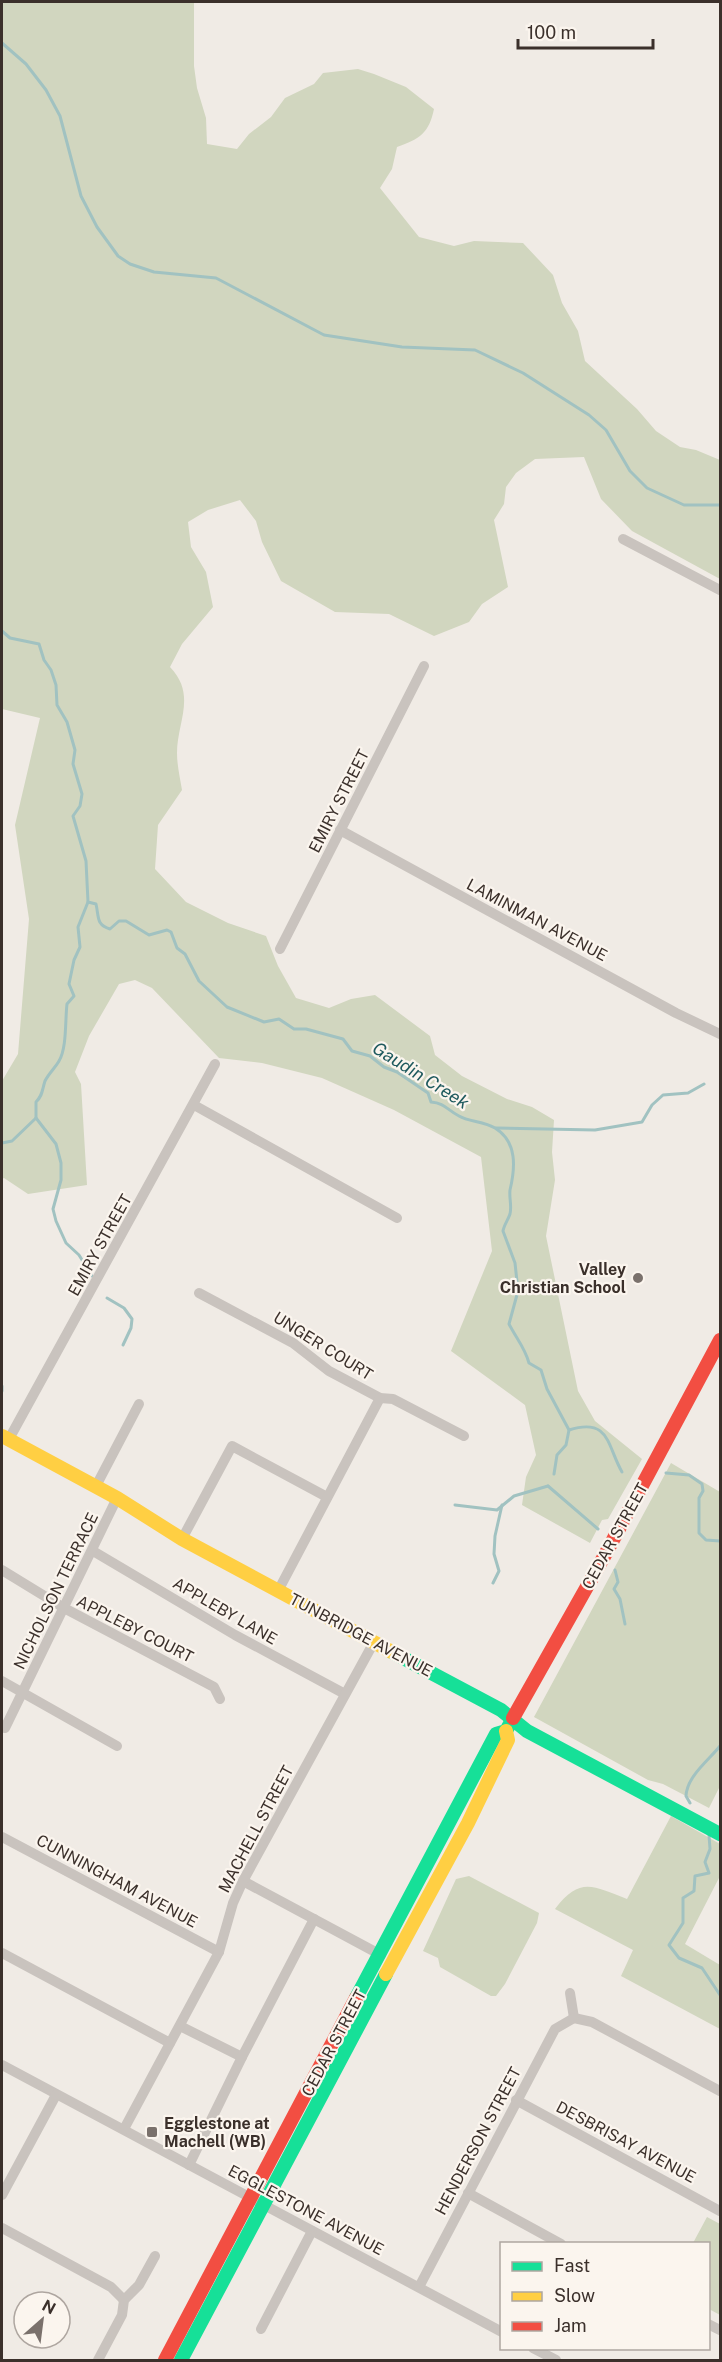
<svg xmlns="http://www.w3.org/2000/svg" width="722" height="2362" viewBox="0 0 722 2362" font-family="'Public Sans',sans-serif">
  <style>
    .green { fill: #d1d6bf }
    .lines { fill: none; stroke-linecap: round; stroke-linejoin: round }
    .stream { stroke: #a1c2c1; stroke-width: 3 }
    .street { stroke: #c9c3be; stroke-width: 10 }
    .fast { stroke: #16e098; stroke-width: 14 }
    .slow { stroke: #ffcf43; stroke-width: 14 }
    .jam { stroke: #f24e42; stroke-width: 14 }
    .poi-dot { fill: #7a716c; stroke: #fbf5ee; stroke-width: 2 }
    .labels { text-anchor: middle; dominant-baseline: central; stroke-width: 4.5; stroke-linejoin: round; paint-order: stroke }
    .street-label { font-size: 16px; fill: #3b302b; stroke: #fbf5ee }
    .poi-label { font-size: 16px; font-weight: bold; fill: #3b302b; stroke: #fbf5ee; text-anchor: end }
    .water-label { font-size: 18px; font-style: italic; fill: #1f5a5e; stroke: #fbf5ee }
  </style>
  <rect width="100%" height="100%" fill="#f0ebe5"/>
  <g class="green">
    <path d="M2 2H194V66L197 88 206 118 207 144 237 149 249 134 271 117 285 98 314 84 323 73 358 69 374 74 406 87 434 109C429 133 420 139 397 147L392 169 380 188 419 237 454 246 474 241 523 243 553 275 562 303 578 331 585 361 637 409 656 431 680 447 696 450 720 460V579L632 531 601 499 584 457 535 459 516 473 506 487 504 504 494 520 508 587 482 604 469 622 434 636 389 614 335 612 281 581 262 542 256 521 240 500 208 510 188 522 191 547 206 572 213 607 182 644 170 667C197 695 177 722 177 753 177 765 180 778 182 790L158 825 155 869 186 902 228 923 266 936 278 966 296 998 329 1008 351 999 375 995 430 1036 435 1055 462 1076 507 1099 532 1107 554 1120 552 1152 555 1180 546 1236 578 1391 595 1421 642 1459 608 1519 602 1520 590 1543 522 1505 526 1477 536 1455 525 1405 451 1351 492 1251 481 1157 394 1110 322 1078 262 1063 219 1058 152 988 135 980 119 984 89 1036 75 1072 81 1084 87 1185 28 1194 4 1178 2 1179V1081L18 1054 29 919 15 825 40 718 2 709Z"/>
    <path d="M671 1463 720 1492V1786L709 1808 663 1784 648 1780 534 1717Z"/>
    <path d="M671 1816 720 1844V1876L685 1944 720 1965V2029L621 1976 633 1950 555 1909C580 1876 593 1886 627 1899Z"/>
    <path d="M469 1876 539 1913 537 1923 505 1984 496 1996H491L440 1967 438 1958 423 1951 456 1879Z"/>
    <path d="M707 2217 720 2224V2315L709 2309 708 2244 693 2243Z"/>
  </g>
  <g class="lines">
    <g class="stream">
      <path d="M2 43 26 64 46 90 60 116 81 196 97 227 118 256 130 264 154 272 216 278 324 335 402 347 475 350 523 373 589 415 606 430 630 471 647 488 684 505H720"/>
      <path d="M2 631 10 638 39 644 44 660 51 670 56 685 57 705 67 722 75 750 73 764 82 794 80 806 73 816 86 861 88 902 96 904C99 917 96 925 110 929L119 921H126L149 935 167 930 171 932 177 948 185 954 199 981 227 1007 264 1022 279 1019 294 1029H306L343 1039 352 1051 370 1056 384 1067 397 1072 428 1093 431 1102C445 1103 447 1110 459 1116 469 1122 484 1121 495 1128 518 1142 515 1169 510 1190 509 1198 512 1206 510 1214 508 1220 504 1225 503 1231L515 1263 518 1291 509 1324C516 1338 525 1348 529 1363L541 1370 547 1389 569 1430 566 1445 557 1455 554 1474"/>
      <path d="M36 1118 56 1144 61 1163V1180L53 1209 56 1221 66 1243 79 1255 92 1276"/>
      <path d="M496 1128 595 1130 642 1122 652 1105 663 1095 688 1093 704 1084"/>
      <path d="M2 1143 12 1141 36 1118V1102C43 1095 42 1090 45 1081 49 1073 55 1068 59 1061 67 1048 65 1020 67 1004L74 996 69 984 74 960 80 947 78 927 88 902"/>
      <path d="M107 1298 124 1308 132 1319 131 1328 123 1345"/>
      <path d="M2 1386V1391"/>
      <path d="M569 1430C610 1417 607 1446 622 1472"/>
      <path d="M666 1473 689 1475 702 1484 703 1491 699 1498V1533L706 1540 720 1541"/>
      <path d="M548 1486 598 1529"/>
      <path d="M455 1505 497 1510 514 1496 548 1486"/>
      <path d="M615 1570 618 1582 614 1589 620 1599 625 1624"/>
      <path d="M493 1583 499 1571 494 1554 495 1536 502 1505"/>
      <path d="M690 1803 686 1796C687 1776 709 1760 720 1746"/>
      <path d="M709 1835 710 1849 705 1862 709 1873 695 1876 694 1891 683 1898V1923L669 1945 679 1958 702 1968 720 1995"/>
    </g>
    <g class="street">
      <path d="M623 539 720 590"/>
      <path d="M340 830 676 1013 720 1034"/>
      <path d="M280 949 424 666"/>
      <path d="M194 1105 397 1218"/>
      <path d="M199 1293 293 1343 329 1371 380 1398 393 1399 464 1436"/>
      <path d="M9 1439 215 1064"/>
      <path d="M96 1486 139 1404"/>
      <path d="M182 1539 232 1446 327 1497"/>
      <path d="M93 1551 235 1635 345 1694"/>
      <path d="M2 1570 64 1608 214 1687 220 1699"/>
      <path d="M278 1591 380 1398"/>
      <path d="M2 1681 117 1746"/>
      <path d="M5 1728 117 1498"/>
      <path d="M2 1837 219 1952"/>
      <path d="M243 1881 381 1955"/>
      <path d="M2 1953 170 2043"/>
      <path d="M570 1993 574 2018"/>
      <path d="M574 2018 592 2022 720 2091"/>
      <path d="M180 2026 242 2057"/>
      <path d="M2 2065 502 2332"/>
      <path d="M516 2100 720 2211"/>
      <path d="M124 2129 219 1952 233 1903 243 1881 374 1642"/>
      <path d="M189 2165 242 2057 314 1919"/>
      <path d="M468 2193 561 2244"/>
      <path d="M2 2195 56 2095"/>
      <path d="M2 2228 111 2287 124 2300"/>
      <path d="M419 2287 555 2029 574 2018"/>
      <path d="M708 2324 720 2330"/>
      <path d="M261 2329 312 2231"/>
      <path d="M533 2348 556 2360"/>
      <path d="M98 2360 122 2315 124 2300 139 2285 155 2256"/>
    </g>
    <g class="fast">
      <path d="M392 1652 501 1710 527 1731 720 1834"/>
      <path d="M356 1998 496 1734 506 1731 513 1718"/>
      <path d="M181 2360 386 1974"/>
    </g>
    <g class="slow">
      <path d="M2 1436 117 1498 182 1539 392 1652"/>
      <path d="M386 1974 468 1823 508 1740 506 1731"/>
    </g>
    <g class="jam">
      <path d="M513 1718 606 1553 720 1340"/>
      <path d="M165 2360 356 1998"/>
    </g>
  </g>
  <g class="poi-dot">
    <circle cx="638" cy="1278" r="6"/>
    <rect x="146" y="2126" width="12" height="12" rx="3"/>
  </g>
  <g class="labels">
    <g class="street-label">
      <text transform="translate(339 801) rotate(-63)">EMIRY STREET</text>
      <text transform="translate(537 920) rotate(28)">LAMINMAN AVENUE</text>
      <text transform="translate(100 1245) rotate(-61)">EMIRY STREET</text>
      <text transform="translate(323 1346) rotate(32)">UNGER COURT</text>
      <text transform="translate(615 1536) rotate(-61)">CEDAR STREET</text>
      <text transform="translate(56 1591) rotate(-64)">NICHOLSON TERRACE</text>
      <text transform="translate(225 1611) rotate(30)">APPLEBY LANE</text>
      <text transform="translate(135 1629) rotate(27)">APPLEBY COURT</text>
      <text transform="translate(361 1635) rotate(28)">TUNBRIDGE AVENUE</text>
      <text transform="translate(256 1829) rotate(-62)">MACHELL STREET</text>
      <text transform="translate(117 1881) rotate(28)">CUNNINGHAM AVENUE</text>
      <text transform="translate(334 2043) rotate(-62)">CEDAR STREET</text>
      <text transform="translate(478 2141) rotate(-62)">HENDERSON STREET</text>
      <text transform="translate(626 2142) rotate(28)">DESBRISAY AVENUE</text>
      <text transform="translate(306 2210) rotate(28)">EGGLESTONE AVENUE</text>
    </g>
    <g class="poi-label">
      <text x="626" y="1269">Valley<tspan x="626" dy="18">Christian School</tspan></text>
      <text x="164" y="2123" text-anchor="start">Egglestone at<tspan x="164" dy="18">Machell (WB)</tspan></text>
    </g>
    <g class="water-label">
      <text transform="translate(421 1075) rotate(32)">Gaudin Creek</text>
    </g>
  </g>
  <rect width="722" height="2362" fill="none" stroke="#3b302b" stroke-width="6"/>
  <rect x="500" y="2242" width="210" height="108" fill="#fbf5ee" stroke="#aea6a0" stroke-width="1.5"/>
  <rect x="512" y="2262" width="30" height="9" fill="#16e098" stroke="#aea6a0" stroke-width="1.5"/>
  <text x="554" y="2272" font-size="18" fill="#3b302b">Fast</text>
  <rect x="512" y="2292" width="30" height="9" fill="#ffcf43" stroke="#aea6a0" stroke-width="1.5"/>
  <text x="554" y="2302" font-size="18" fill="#3b302b">Slow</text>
  <rect x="512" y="2322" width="30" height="9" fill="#f24e42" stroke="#aea6a0" stroke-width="1.5"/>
  <text x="554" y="2332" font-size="18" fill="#3b302b">Jam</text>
  <g transform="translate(42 2320) rotate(28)"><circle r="28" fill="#fbf5ee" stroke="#aea6a0" stroke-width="1.5"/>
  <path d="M0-4.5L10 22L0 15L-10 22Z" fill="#7a716c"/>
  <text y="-9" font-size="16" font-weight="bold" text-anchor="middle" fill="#3b302b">N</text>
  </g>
  <path d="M518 39v9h135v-9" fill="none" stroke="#3b302b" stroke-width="3"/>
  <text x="527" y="39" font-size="18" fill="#3b302b" stroke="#fbf5ee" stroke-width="4.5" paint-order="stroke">100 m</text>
</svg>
